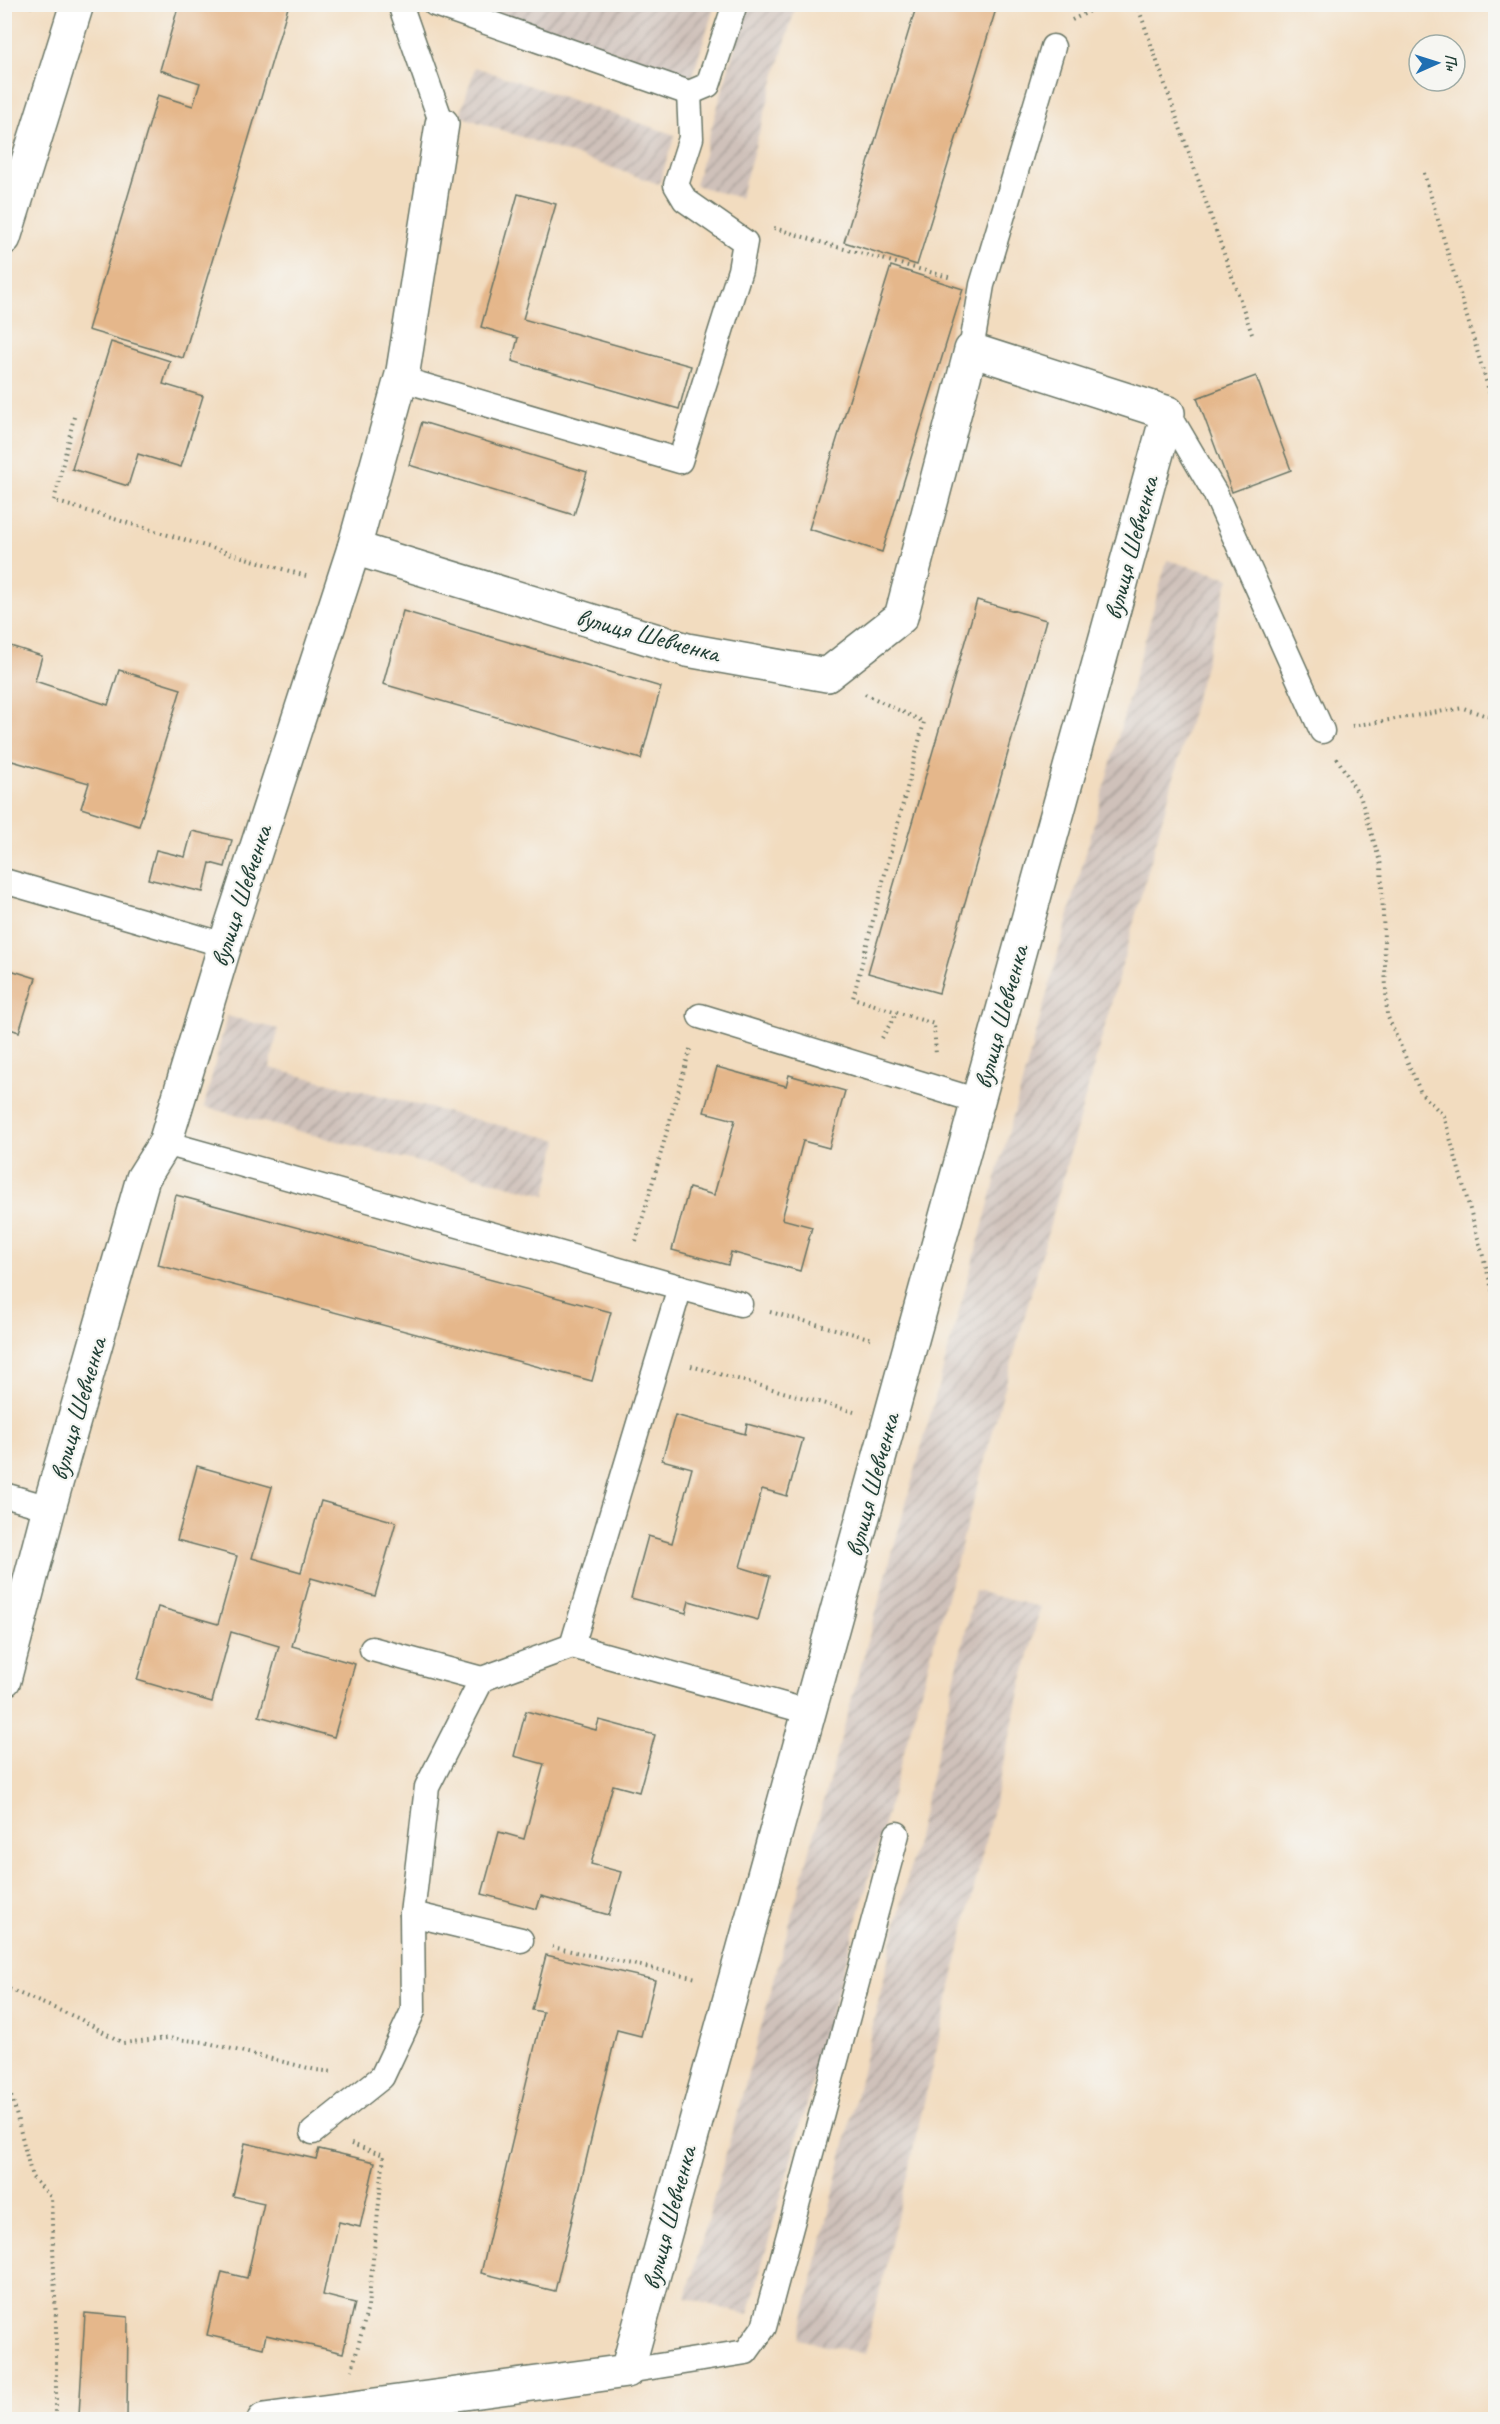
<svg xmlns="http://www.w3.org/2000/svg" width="1500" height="2424" viewBox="0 0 1500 2424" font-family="Caveat,sans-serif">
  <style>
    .industrial { fill: url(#industrial-furrows) }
    .building { fill: #e5b78b }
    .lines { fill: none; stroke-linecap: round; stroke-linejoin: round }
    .service-casing { stroke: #697565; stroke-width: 27 }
    .minor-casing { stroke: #697565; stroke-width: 36 }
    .path { stroke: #697565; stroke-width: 4; stroke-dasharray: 1.5 4.5; stroke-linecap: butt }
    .service { stroke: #fff; stroke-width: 24 }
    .minor { stroke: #fff; stroke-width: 33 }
    .labels { text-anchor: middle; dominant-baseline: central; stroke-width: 4.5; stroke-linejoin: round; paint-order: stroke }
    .street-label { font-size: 26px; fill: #1f3d34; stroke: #f6f6f2 }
  </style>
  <defs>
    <pattern id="industrial-furrows" width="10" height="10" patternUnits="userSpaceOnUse" patternTransform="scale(1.5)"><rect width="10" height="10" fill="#cfc1ba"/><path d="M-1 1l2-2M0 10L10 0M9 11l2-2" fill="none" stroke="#a79e98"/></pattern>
  </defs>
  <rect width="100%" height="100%" fill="#f6f6f2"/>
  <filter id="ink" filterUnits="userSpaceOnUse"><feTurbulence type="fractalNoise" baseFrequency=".0167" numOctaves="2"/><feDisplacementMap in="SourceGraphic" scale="12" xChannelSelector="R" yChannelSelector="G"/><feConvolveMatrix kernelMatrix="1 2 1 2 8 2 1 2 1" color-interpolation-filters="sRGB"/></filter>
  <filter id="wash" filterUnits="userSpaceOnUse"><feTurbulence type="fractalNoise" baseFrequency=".008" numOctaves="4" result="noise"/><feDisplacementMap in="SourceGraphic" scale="24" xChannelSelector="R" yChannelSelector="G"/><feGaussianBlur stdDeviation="1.35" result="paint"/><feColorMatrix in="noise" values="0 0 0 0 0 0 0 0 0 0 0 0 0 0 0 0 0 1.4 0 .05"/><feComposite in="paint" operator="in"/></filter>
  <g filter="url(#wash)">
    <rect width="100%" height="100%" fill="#f2dcbf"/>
    <g class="industrial">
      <path d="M468 5H715L692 77Z"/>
      <path d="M747 5H796L740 198 695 185Z"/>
      <path d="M475 67 675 135 659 184 460 116Z"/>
      <path d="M1167 560 1229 578 748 2315 686 2298Z"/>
      <path d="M227 1016 278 1029 270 1068 558 1140 546 1195 204 1107Z"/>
      <path d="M975 1591 1040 1607 865 2354 799 2339Z"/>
    </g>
    <g id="blocks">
      <g class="building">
        <path d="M179 4H199L225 12 227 4H289L183 358 88 330 158 95 193 106 200 83 160 70Z"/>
        <path d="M917 4 997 6 917 265 844 242Z"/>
        <path d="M518 194 556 204 523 319 691 366 679 409 512 361 518 338 481 327Z"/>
        <path d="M891 266 963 289 882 552 809 529Z"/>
        <path d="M111 342 170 361 163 384 203 396 181 467 138 454 128 486 72 469Z"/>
        <path d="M1256 376 1291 470 1232 492 1197 398Z"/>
        <path d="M422 422 587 472 574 515 409 465Z"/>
        <path d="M977 600 1046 620 939 993 868 973Z"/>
        <path d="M403 611 661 687 641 759 383 684Z"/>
        <path d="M4 644 42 656 35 681 108 705 119 670 181 689 139 826 81 808 89 783 12 761 4 783Z"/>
        <path d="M192 831 232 840 225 867 210 863 203 892 148 879 156 850 185 857Z"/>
        <path d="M4 968 36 978 19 1032 4 1027Z"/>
        <path d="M717 1067 786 1086 789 1075 845 1091 829 1148 803 1141 782 1219 812 1227 800 1271 731 1252 728 1265 672 1250 689 1188 714 1195 735 1120 704 1112Z"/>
        <path d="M176 1195 611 1312 592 1381 158 1265Z"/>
        <path d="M675 1415 745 1434 747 1424 803 1439 787 1496 762 1489 740 1567 770 1576 758 1620 689 1601 686 1613 631 1598 648 1536 672 1543 692 1468 662 1460Z"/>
        <path d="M197 1466 272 1487 252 1558 301 1572 321 1501 396 1522 375 1596 311 1578 292 1646 355 1664 334 1737 259 1716 279 1646 231 1632 212 1702 137 1680 158 1607 218 1624 237 1556 177 1540Z"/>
        <path d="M526 1711 596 1730 599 1720 655 1735 639 1792 613 1785 591 1864 621 1872 609 1915 541 1896 537 1909 482 1894 499 1832 524 1839 544 1764 514 1756Z"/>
        <path d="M546 1955 655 1980 641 2036 617 2030 555 2291 481 2273 543 2012 532 2010Z"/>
        <path d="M245 2143 316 2159 319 2149 375 2162 360 2227 339 2222 323 2295 355 2303 343 2353 266 2335 263 2348 207 2335 222 2272 247 2278 264 2203 233 2196Z"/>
        <path d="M85 2313 128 2317 127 2419 79 2415Z"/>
      </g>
    </g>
  </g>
  <g filter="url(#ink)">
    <use href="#blocks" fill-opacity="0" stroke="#697565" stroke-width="1.5"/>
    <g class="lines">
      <defs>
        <g id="service">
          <path d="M400 4 442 124"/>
          <path d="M435 4 689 93 708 85 735 4"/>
          <path d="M971 350 982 285 1053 47"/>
          <path d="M401 379 680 461 740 270 745 242 685 200 676 185 691 138 689 93"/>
          <path d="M1168 413 1215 493 1322 731"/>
          <path d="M4 881 225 945"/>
          <path d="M700 1016 978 1101"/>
          <path d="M165 1143 740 1304"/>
          <path d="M680 1287 572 1646 809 1712"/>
          <path d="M4 1495 49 1508"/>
          <path d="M372 1649 482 1679"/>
          <path d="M412 1914 521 1940"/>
          <path d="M313 2132 382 2077 413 2011 412 1914 427 1787 482 1679 572 1646"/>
          <path d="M627 2371 746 2352 764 2327 897 1834"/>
        </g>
        <g id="minor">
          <path d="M4 238 77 4"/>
          <path d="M4 1680 49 1508 143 1178 165 1143 225 945 354 548 403 371 442 124"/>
          <path d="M264 2420 627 2371 1168 413 971 350 901 617 827 675 687 650 354 548"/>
        </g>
      </defs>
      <use href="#service" class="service-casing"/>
      <use href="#minor" class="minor-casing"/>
      <g class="path">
        <path d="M25 4 36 8"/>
        <path d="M1137 4 1252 334"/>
        <path d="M1072 20 1104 4"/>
        <path d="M1424 173 1496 414"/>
        <path d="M774 228 837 247 952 278"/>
        <path d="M74 417 54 501 306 576"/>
        <path d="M865 694 924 722 853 998 934 1024 936 1055"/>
        <path d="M1352 726 1463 708 1496 719"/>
        <path d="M1337 758 1361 799 1381 865 1387 1015 1421 1093 1444 1116 1496 1303"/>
        <path d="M882 1038 897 1012"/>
        <path d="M636 1241 691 1046"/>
        <path d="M770 1312 873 1339"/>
        <path d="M691 1366 854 1412"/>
        <path d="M552 1947 697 1978"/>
        <path d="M4 1987 80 2019 123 2043 167 2038 204 2042 316 2070 334 2072"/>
        <path d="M4 2080 13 2101 32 2177 51 2197 56 2321V2420"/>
        <path d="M351 2144 384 2155 368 2307 352 2370"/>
      </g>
      <use href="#service" class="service"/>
      <use href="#minor" class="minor"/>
    </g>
  </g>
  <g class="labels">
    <g class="street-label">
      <text transform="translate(1131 548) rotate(-75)">вулиця Шевченка</text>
      <text transform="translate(648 635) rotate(15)">вулиця Шевченка</text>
      <text transform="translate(241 896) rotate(-72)">вулиця Шевченка</text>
      <text transform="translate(1001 1017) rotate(-75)">вулиця Шевченка</text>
      <text transform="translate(78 1409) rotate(-74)">вулиця Шевченка</text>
      <text transform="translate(872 1485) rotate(-75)">вулиця Шевченка</text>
      <text transform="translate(669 2218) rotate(-75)">вулиця Шевченка</text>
    </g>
  </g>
  <rect width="1500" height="2424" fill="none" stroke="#f6f6f2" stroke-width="24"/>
  <g transform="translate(1437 63) rotate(87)"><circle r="28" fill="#f6f6f2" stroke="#a0aca6" stroke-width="1.5"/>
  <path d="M0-4.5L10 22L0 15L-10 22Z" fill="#1f6fb2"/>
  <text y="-9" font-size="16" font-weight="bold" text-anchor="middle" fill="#1f3d34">Пн</text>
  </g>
</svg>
